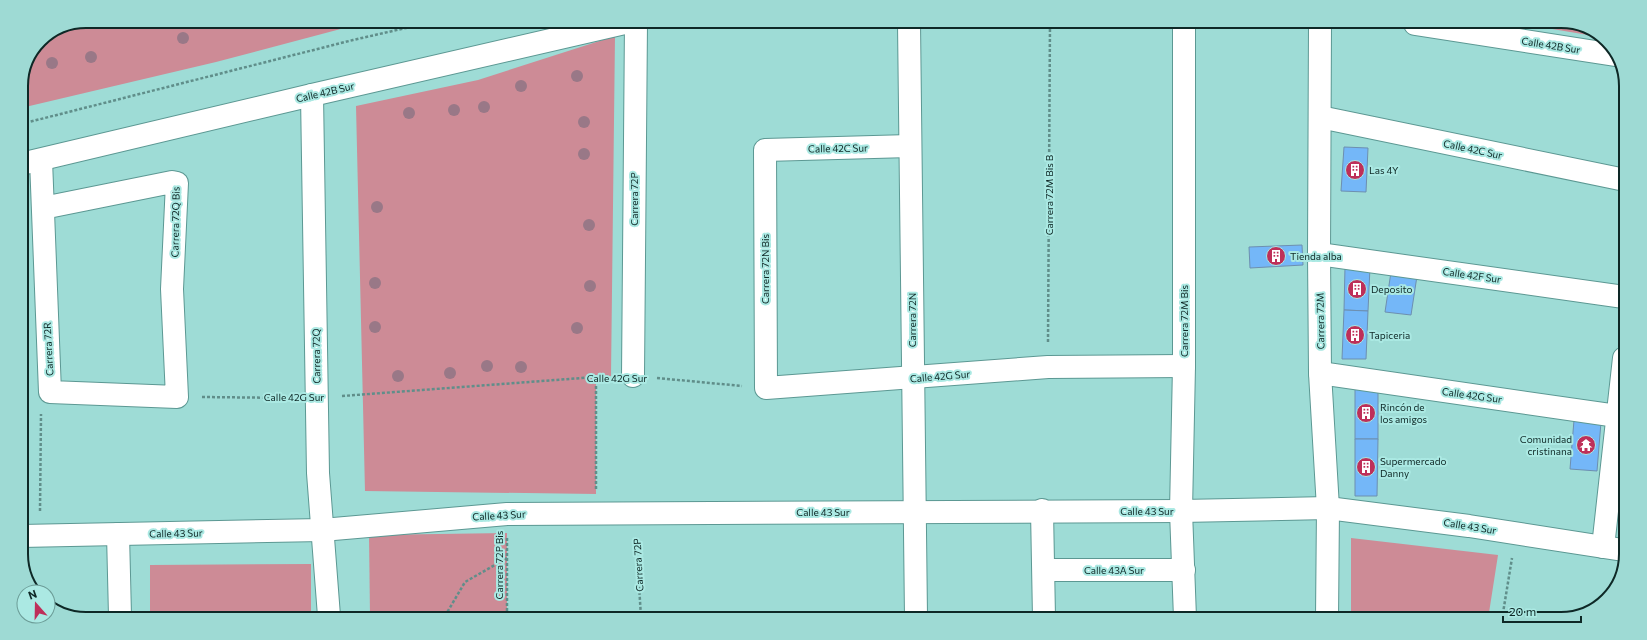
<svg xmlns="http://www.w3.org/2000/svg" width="1647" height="640" viewBox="0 0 1647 640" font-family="Commissioner,sans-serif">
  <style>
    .green { fill: #cd8b96 }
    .building { fill: #74b7f8; stroke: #6d8fb0 }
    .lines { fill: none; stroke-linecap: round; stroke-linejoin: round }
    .minor-casing { stroke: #5c9893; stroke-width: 24 }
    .path { stroke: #608e8a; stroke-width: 2.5; stroke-dasharray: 3 2; stroke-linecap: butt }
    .minor { stroke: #fff; stroke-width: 22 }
    .tree { fill: #997887 }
    .labels { text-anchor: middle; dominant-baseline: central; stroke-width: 4; stroke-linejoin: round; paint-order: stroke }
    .street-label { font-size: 10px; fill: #0e2826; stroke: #abe9e3 }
    .poi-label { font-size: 10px; fill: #0e2826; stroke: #abe9e3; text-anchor: start }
    .rim { fill: none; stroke: #0e2826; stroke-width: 2 }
  </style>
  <rect width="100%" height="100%" fill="#9edcd6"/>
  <g class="green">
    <path d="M86 21 367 22 216 62 21 108V82L40 40Z"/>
    <path d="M1523 24 1582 25 1600 37Z"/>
    <path d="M615 36 611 376 596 377V494L365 491 356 106 478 80Z"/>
    <path d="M507 533V616H370L369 535Z"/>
    <path d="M1351 538 1498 555 1488 619 1351 618Z"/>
    <path d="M311 564V616H150V565Z"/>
  </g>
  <g class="building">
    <path d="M1344 147 1368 148 1366 192 1341 191Z"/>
    <path d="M1302 245 1303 265 1250 268 1249 247Z"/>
    <path d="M1345 267H1370L1368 311 1344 310Z"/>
    <path d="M1391 272 1417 276 1411 315 1385 312Z"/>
    <path d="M1344 310 1368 311 1366 359H1342Z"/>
    <rect x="1355" y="386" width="23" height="53"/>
    <path d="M1574 420 1601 422 1597 471 1570 469Z"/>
    <path d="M1355 439H1378L1377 496H1355Z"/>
  </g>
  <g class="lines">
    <defs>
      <g id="minor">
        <path d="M909 23 916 617"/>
        <path d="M1184 24V366L1181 511 1185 618"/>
        <path d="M1320 24 1319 254 1320 373 1328 508 1327 618"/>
        <path d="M1415 24 1615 55"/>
        <path d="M312 95 318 473 329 616"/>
        <path d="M1320 117 1625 180"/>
        <path d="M910 146 765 150 766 388 1048 367 1184 366"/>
        <path d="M41 160 50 392 177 397 172 289 177 183 172 182 43 208"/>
        <path d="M21 164 312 95 629 22"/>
        <path d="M1319 254 1624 297"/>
        <path d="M1320 373 1624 417"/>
        <path d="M633 376 636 22"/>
        <path d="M1042 510 1044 618"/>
        <path d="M118 534 120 616"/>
        <path d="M21 536 322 530 507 514 1181 511 1328 508 1469 526 1623 550"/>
        <path d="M1603 547 1624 358"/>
        <path d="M1044 570H1184"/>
      </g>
    </defs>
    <use href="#minor" class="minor-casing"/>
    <g class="path">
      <path d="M21 124 353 40 432 22"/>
      <path d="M1048 342 1050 23"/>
      <path d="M596 376V490"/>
      <path d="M657 378 742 386"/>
      <path d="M342 396 608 376"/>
      <path d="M202 397 293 398"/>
      <path d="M40 511 41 414"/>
      <path d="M636 537 641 617"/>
      <path d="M507 538V616"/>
      <path d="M445 616 465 582 507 558"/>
      <path d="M1502 619 1512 558"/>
    </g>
    <use href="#minor" class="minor"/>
  </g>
  <g class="tree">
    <circle cx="183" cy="38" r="6"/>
    <circle cx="91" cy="57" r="6"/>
    <circle cx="52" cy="63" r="6"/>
    <circle cx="577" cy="76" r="6"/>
    <circle cx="521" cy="86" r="6"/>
    <circle cx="484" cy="107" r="6"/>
    <circle cx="454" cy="110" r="6"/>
    <circle cx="409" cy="113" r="6"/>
    <circle cx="584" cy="122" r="6"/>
    <circle cx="584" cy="154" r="6"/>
    <circle cx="377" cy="207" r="6"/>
    <circle cx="589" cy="225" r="6"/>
    <circle cx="375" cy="283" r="6"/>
    <circle cx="590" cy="286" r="6"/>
    <circle cx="375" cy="327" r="6"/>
    <circle cx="577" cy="328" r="6"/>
    <circle cx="487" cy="366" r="6"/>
    <circle cx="521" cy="367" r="6"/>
    <circle cx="450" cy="373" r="6"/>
    <circle cx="398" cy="376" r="6"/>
  </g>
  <defs>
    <symbol id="building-disc" viewBox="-11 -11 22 22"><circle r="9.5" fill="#be2f59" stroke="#abe9e3"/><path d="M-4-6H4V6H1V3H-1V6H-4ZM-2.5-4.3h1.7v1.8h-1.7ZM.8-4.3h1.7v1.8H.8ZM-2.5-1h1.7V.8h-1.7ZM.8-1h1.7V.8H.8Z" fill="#fff"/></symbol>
    <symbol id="temple-disc" viewBox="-11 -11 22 22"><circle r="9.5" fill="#be2f59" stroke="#abe9e3"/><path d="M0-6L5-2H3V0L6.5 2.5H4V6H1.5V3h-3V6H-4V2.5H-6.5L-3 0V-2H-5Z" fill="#fff"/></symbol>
  </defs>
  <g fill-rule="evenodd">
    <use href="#building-disc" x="1344" y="159" width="22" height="22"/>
    <use href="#building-disc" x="1265" y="245" width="22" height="22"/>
    <use href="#building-disc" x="1346" y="278" width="22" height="22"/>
    <use href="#building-disc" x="1344" y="324" width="22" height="22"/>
    <use href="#building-disc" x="1355" y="402" width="22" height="22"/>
    <use href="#temple-disc" x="1575" y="434" width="22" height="22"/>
    <use href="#building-disc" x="1355" y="456" width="22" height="22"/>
  </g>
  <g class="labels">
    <g class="street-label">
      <text transform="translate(1551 45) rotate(9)">Calle 42B Sur</text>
      <text transform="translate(325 92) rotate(-13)">Calle 42B Sur</text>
      <text transform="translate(838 148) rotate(-1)">Calle 42C Sur</text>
      <text transform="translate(1473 149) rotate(12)">Calle 42C Sur</text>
      <text transform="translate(1049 195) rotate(-90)">Carrera 72M Bis B</text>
      <text transform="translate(634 199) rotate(-90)">Carrera 72P</text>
      <text transform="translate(175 222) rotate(-89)">Carrera 72Q Bis</text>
      <text transform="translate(765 269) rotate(-90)">Carrera 72N Bis</text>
      <text transform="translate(1472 275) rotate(8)">Calle 42F Sur</text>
      <text transform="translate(912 320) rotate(-90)">Carrera 72N</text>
      <text transform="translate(1184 321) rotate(-90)">Carrera 72M Bis</text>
      <text transform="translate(1320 321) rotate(-91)">Carrera 72M</text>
      <text transform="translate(48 349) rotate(-93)">Carrera 72R</text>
      <text transform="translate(316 356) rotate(-91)">Carrera 72Q</text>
      <text transform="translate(940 376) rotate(-5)">Calle 42G Sur</text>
      <text x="617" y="378">Calle 42G Sur</text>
      <text transform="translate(1472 395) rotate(8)">Calle 42G Sur</text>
      <text x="294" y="397">Calle 42G Sur</text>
      <text x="1147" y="511">Calle 43 Sur</text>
      <text x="823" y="512">Calle 43 Sur</text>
      <text transform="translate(499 515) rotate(-3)">Calle 43 Sur</text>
      <text transform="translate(1470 526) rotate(9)">Calle 43 Sur</text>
      <text transform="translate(176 533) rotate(-1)">Calle 43 Sur</text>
      <text transform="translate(499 565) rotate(-90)">Carrera 72P Bis</text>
      <text transform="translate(638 565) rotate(-93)">Carrera 72P</text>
      <text x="1114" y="570">Calle 43A Sur</text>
    </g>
    <g class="poi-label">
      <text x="1369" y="170">Las 4Y</text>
      <text x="1290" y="256">Tienda alba</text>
      <text x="1371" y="289">Deposito</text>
      <text x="1369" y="335">Tapiceria</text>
      <text x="1380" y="407">Rincón de<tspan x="1380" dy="12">los amigos</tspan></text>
      <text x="1572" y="439" text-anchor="end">Comunidad<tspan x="1572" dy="12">cristinana</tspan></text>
      <text x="1380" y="461">Supermercado<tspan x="1380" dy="12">Danny</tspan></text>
    </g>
  </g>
  <path d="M0 0H1647V640H0ZM86 28H1561A58 58 0 0 1 1619 86V554A58 58 0 0 1 1561 612H86A58 58 0 0 1 28 554V86A58 58 0 0 1 86 28Z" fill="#9edad4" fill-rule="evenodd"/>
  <path class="rim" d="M86 28H1561A58 58 0 0 1 1619 86V554A58 58 0 0 1 1561 612H86A58 58 0 0 1 28 554V86A58 58 0 0 1 86 28Z"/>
  <g transform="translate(36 604) rotate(340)"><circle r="19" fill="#abe9e3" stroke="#6c9c97"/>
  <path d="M0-3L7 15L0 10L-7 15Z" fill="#be2f59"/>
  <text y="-6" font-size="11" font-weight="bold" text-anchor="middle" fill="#0e2826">N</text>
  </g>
  <path d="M1503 616v6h78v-6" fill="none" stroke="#0e2826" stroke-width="2"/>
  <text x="1509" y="616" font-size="12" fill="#0e2826" stroke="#abe9e3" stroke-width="3" paint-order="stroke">20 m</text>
</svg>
